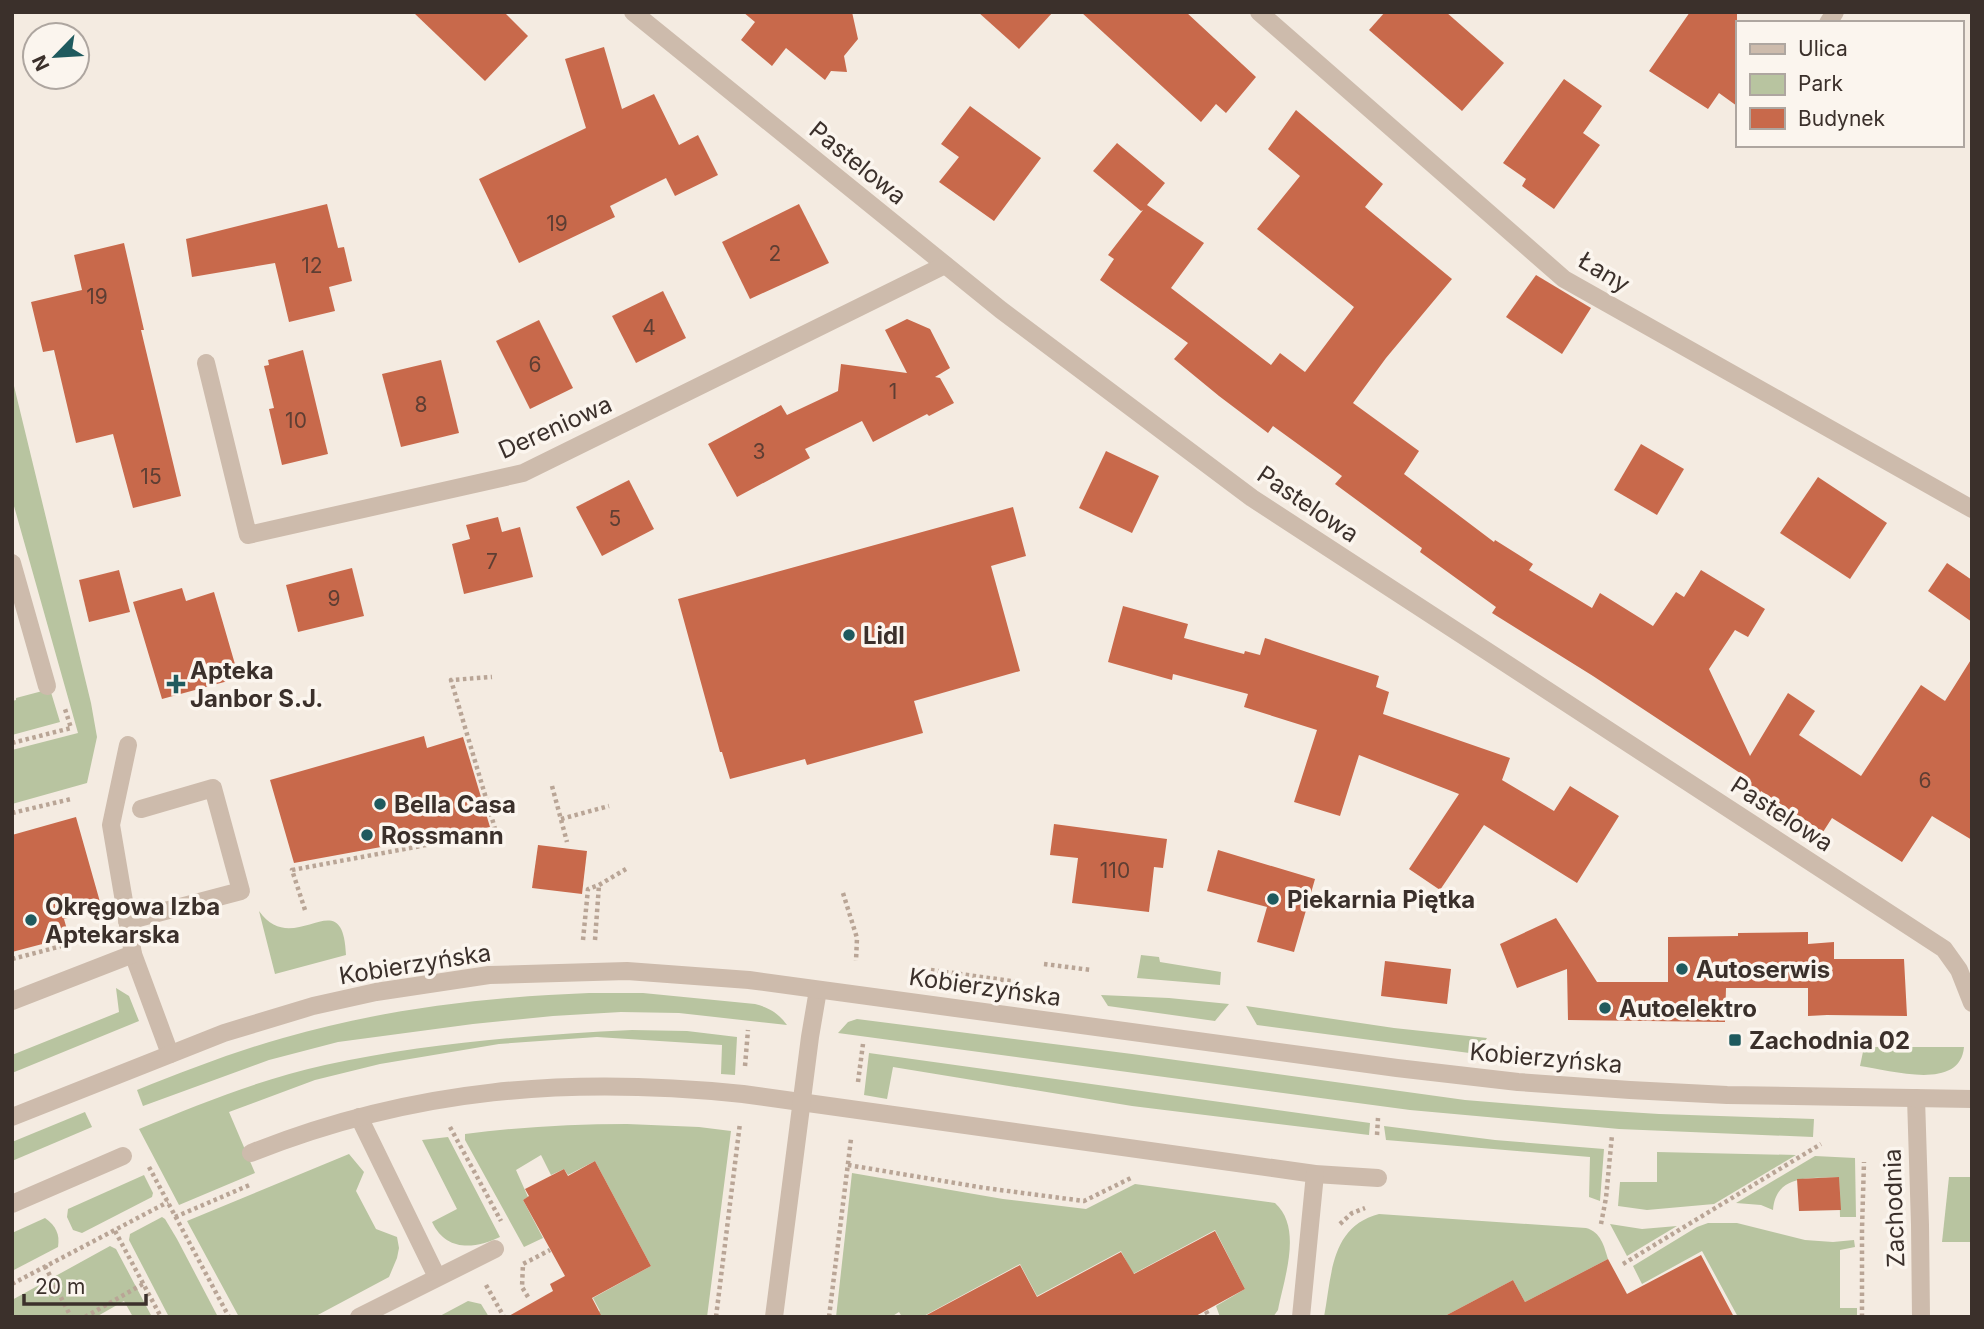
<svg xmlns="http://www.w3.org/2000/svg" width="1984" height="1329" viewBox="0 0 1984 1329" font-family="Inter,sans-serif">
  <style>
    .green { fill: #b8c4a0 }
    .building { fill: #c8694b }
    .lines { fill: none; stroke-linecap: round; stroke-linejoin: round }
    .path { stroke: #b9a596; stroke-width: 4.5; stroke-dasharray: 3.5 3.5; stroke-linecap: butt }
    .service { stroke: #cdbbac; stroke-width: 18 }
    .minor { stroke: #cdbbac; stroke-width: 18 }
    .tertiary { stroke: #cdbbac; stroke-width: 18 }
    .poi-dot { fill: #1f5a5e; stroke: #fbf5ee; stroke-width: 2.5 }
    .labels { text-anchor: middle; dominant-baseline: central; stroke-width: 7; stroke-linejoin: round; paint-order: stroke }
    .number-label { font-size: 21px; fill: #5e3e33 }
    .street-label { font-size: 24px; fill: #3b302b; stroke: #fbf5ee }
    .poi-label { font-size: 24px; font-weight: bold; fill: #3b302b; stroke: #fbf5ee; text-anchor: start }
  </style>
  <rect width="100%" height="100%" fill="#f4ebe1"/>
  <g class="green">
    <path d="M14 386 91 703 97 737 87 783 12 804V750L78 733 12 499V387Z"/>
    <path d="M50 689 60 722 12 735V701L16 700V698Z"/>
    <path d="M259 911C294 961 343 878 346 955L275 974Z"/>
    <path d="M1141 955 1159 957 1160 962 1221 972 1220 985 1137 978Z"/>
    <path d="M116 988 129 996 139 1021 12 1073V1055L119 1012Z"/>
    <path d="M589 993H643L755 1004C770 1008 778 1013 787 1025L679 1013 621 1012 553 1016 473 1024 338 1042 269 1060 143 1106 137 1090C185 1071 233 1052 283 1038 383 1009 486 997 589 993Z"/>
    <path d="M1101 995 1169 998 1229 1004 1215 1021 1108 1006Z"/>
    <path d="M1246 1006 1394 1028 1487 1038 1477 1054 1257 1025Z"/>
    <path d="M857 1019 1132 1054 1465 1100 1564 1108 1659 1114 1814 1119 1813 1137 1619 1129 1410 1110 838 1033 848 1022Z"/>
    <path d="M632 1030 687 1031 737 1037 735 1075 721 1074 722 1045 597 1037 499 1044 380 1064 315 1080 229 1112 255 1173 179 1205 139 1129C200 1104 261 1079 325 1065 426 1043 529 1035 632 1030Z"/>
    <path d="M1864 1047H1964C1960 1092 1890 1070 1860 1066Z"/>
    <path d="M869 1053 1370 1123 1369 1135 1132 1106 893 1067 887 1099 864 1095Z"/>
    <path d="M85 1112 92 1127 12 1161V1142Z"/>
    <path d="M627 1124 699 1127 731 1131 707 1317H590L600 1311 593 1298 651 1266 595 1161 568 1175 564 1169 551 1175 541 1155 516 1170 528 1197 523 1200 543 1238 524 1247 465 1140V1134C519 1127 573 1124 627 1124Z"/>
    <path d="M1384 1126 1495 1140 1604 1149 1600 1201 1589 1197 1590 1157 1386 1140Z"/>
    <path d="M448 1137 500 1237C475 1249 446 1252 432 1222L457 1209 422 1140Z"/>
    <path d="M1657 1152 1796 1155 1714 1204 1647 1210 1618 1206 1620 1182H1657Z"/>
    <path d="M349 1154 364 1172 356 1191 376 1229 397 1237 399 1248 397 1258 389 1277 314 1317H239L187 1221Z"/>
    <path d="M1815 1156 1855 1158 1856 1217H1840L1839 1177C1811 1179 1776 1173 1773 1210L1761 1205 1736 1203Z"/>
    <path d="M852 1173 1003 1199 1086 1209 1135 1184 1275 1203C1303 1228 1284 1278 1278 1310L1273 1317H1220L1216 1306 1245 1289 1215 1230 1133 1274 1121 1251 1037 1296 1020 1264 922 1317H902L899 1312 891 1317H836Z"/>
    <path d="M144 1175 153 1193 152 1197 82 1233 73 1230 67 1217 68 1209Z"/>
    <path d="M1949 1177H1972L1970 1242H1942Z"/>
    <path d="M1379 1214 1586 1228C1601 1232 1604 1246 1608 1259L1525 1302 1513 1280 1443 1317H1324C1332 1275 1330 1227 1379 1214Z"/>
    <path d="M162 1217 165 1219 177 1239 218 1317H169L129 1240 130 1234Z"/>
    <path d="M45 1218C56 1226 60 1234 58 1247L12 1271V1233Z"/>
    <path d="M1708 1223H1737L1805 1240 1833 1242 1854 1240 1855 1247 1840 1250V1308H1857V1317H1738L1702 1251 1642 1284 1633 1266 1697 1227Z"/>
    <path d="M1610 1224 1642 1229 1677 1226 1627 1256Z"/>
    <path d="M110 1246 116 1249 152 1317H133L124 1301 96 1317H12V1300Z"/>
    <path d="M468 1301 481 1304 489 1317H438Z"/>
  </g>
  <g class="building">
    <path d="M413 12H504L528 36 485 81Z"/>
    <path d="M743 12H852L858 39 844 56 847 72 831 71 825 80 786 48 772 66 741 40 755 22Z"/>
    <path d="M978 12H1053L1019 49Z"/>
    <path d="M1081 12H1186L1256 77 1226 113 1216 104 1201 122Z"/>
    <path d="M1385 12H1446L1504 63 1462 111 1369 30Z"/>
    <path d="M1690 12H1737V106L1719 93 1708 109 1649 71Z"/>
    <path d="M604 47 622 109 654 94 679 145 698 135 718 175 675 196 666 178 610 206 615 217 519 263 479 179 586 128 565 59Z"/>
    <path d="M1564 79 1602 106 1583 133 1600 145 1554 209 1522 186 1526 179 1503 163Z"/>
    <path d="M970 106 1041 158 994 221 939 182 959 157 941 144Z"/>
    <path d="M1296 110 1383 184 1365 207 1452 279 1386 358 1353 403 1419 451 1404 474 1494 542 1495 540 1533 564 1529 570 1592 608 1600 593 1653 626 1676 592 1684 597 1701 570 1765 609 1748 637 1735 630 1709 669 1750 756 1788 693 1815 711 1799 735 1861 776 1921 685 1945 701 1972 658V840L1932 816 1902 862 1832 818 1823 832 1761 791 1755 800 1732 785 1740 773 1593 676 1492 613 1496 607 1420 552 1422 548 1335 484 1342 476 1273 426 1268 433 1219 396 1174 359 1188 343 1100 280 1114 259 1108 255 1143 210 1141 211 1093 171 1117 143 1165 183 1147 205 1204 243 1171 288 1271 365 1280 353 1305 372 1354 307 1257 229 1300 176 1268 149Z"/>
    <path d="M327 204 338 248 344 247 352 281 329 287 335 311 289 322 275 263 192 277 186 239Z"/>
    <path d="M799 204 829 263 750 299 722 242Z"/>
    <path d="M124 243 144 330H141L181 496 133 508 113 434 76 443 54 350 43 352 31 302 82 290 74 255Z"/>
    <path d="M1536 275 1591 308 1562 354 1506 317Z"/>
    <path d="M663 291 686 338 636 363 612 316Z"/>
    <path d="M907 319 930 329 950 368 935 377 940 378 954 403 929 416 927 414 873 442 862 421 805 449 810 458 737 497 708 444 781 405 787 415 838 391 841 364 907 373 885 330Z"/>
    <path d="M539 320 573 388 530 409 496 341Z"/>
    <path d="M303 350 328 454 282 465 269 409 274 408 264 366 269 365 268 360Z"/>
    <path d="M441 360 459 433 401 447 382 374Z"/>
    <path d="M1641 444 1684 469 1657 515 1614 490Z"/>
    <path d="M1106 451 1159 476 1132 533 1079 508Z"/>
    <path d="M1818 477 1887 523 1850 579 1780 533Z"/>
    <path d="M629 480 654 529 602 556 576 507Z"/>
    <path d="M1013 507 1026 556 991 566 1020 671 914 701 923 733 807 765 805 759 730 779 722 752H720L678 599Z"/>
    <path d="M498 517 502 532 520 527 533 577 464 594 452 544 470 539 466 525Z"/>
    <path d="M1947 563 1972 580V622L1928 591Z"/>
    <path d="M352 568 364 616 298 632 286 585Z"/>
    <path d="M119 570 130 612 89 622 79 580Z"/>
    <path d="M182 588 186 601 214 592 239 678 162 699 133 602Z"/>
    <path d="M1123 606 1188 624 1184 638 1244 654 1245 651 1260 655 1265 638 1379 676 1376 687 1389 692 1383 714 1510 758 1502 780 1554 811 1570 786 1619 816 1577 883 1484 825 1440 890 1409 869 1459 794 1359 755 1340 816 1294 802 1317 730 1244 707 1248 694 1173 674 1172 680 1108 662Z"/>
    <path d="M424 736 427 748 463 737 490 827 294 863 270 780Z"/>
    <path d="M76 817 102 909 64 919 69 937 12 952V835Z"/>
    <path d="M1054 824 1167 839 1163 868 1154 867 1149 912 1072 903 1078 858 1050 855Z"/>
    <path d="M538 845 587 851 582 894 532 888Z"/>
    <path d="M1218 850 1315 879 1294 952 1257 942 1267 907 1207 891Z"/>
    <path d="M1556 918 1597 982H1668V937L1738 936V933L1808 932V944L1834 942V959H1904L1907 1016 1827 1015 1808 1016V988H1726L1725 1022 1568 1020 1567 969 1517 988 1500 944Z"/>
    <path d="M1385 961 1451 969 1447 1004 1381 996Z"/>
    <path d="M595 1161 651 1266 592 1298 602 1317H507L553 1291 550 1284 565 1276 523 1200 529 1196 525 1189 564 1169 568 1176Z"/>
    <path d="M1839 1177 1841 1210 1799 1211 1797 1179Z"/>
    <path d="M1215 1231 1245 1289 1194 1317H923L1020 1265 1037 1297 1121 1252 1134 1274Z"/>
    <path d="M1701 1255 1734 1317H1443L1513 1280 1525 1302 1608 1259 1627 1294Z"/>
  </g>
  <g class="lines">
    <g class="path">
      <path d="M12 743 71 728 65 709"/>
      <path d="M552 786 567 842"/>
      <path d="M12 813 71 799"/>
      <path d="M561 819 609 806"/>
      <path d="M843 893 857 938 856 961"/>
      <path d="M305 910 292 870 496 832 451 680 492 677"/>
      <path d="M583 940 588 889 599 885 626 869"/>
      <path d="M595 940 599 885"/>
      <path d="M12 959 62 946"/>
      <path d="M1044 964 1091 970"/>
      <path d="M924 969 1018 982"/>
      <path d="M745 1066 748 1030"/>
      <path d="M858 1082 863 1044"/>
      <path d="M450 1127 501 1221"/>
      <path d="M1377 1135 1378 1118"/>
      <path d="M848 1165 985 1188 1084 1201 1131 1178"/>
      <path d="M149 1167 229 1317"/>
      <path d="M175 1217 252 1184"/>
      <path d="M1340 1224 1352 1213 1365 1208"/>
      <path d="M1601 1224 1606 1198 1612 1135"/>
      <path d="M115 1231 161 1317"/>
      <path d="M1623 1264 1821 1144"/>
      <path d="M45 1266 71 1317"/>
      <path d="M12 1284 168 1202"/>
      <path d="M486 1285 504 1317"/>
      <path d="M528 1297 522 1287 523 1264 550 1250"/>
      <path d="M1206 1311 1209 1317"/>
      <path d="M85 1317 143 1284"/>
      <path d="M716 1317 740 1123"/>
      <path d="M829 1317 851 1139"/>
      <path d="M1862 1317V1229L1864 1162"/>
    </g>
    <g class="service">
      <path d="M12 563 47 686"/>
      <path d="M128 745 111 825 133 954 170 1054"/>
      <path d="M127 921 241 891 213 788 141 809"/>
      <path d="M12 1001 133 954"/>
      <path d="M359 1117 437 1277"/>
      <path d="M251 1153C414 1088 569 1076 743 1094L1315 1174 1378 1178"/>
      <path d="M12 1204 123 1156"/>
      <path d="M359 1317 495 1249"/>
      <path d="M1301 1317 1315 1174"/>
    </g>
    <g class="minor">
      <path d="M633 12 1001 310 1252 498 1944 949 1959 970 1972 1003"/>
      <path d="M1259 12 1564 279 1972 509"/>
      <path d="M1828 23 1835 12"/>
      <path d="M206 363 248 535 523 473 945 265"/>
      <path d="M1916 1098 1920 1225 1921 1317"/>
      <path d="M774 1317 810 1037 818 990"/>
    </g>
    <path class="tertiary" d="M12 1117 224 1033 313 1006 376 992 489 975 627 971 749 980 1397 1068 1518 1082 1630 1090 1727 1095 1972 1099"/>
  </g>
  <g class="poi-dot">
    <circle cx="849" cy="635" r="7"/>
    <path d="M172.5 673.5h7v7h7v7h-7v7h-7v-7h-7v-7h7z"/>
    <circle cx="380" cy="804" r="7"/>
    <circle cx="367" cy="835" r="7"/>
    <circle cx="1273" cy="899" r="7"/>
    <circle cx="31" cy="920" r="7"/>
    <circle cx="1682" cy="969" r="7"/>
    <circle cx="1605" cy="1008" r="7"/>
    <rect x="1728" y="1033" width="14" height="14" rx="3.5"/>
  </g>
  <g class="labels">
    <g class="number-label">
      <text x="557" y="223">19</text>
      <text x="775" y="253">2</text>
      <text x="312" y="265">12</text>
      <text x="97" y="296">19</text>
      <text x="649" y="327">4</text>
      <text x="535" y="364">6</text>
      <text x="893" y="391">1</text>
      <text x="421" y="404">8</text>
      <text x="296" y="420">10</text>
      <text x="759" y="451">3</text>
      <text x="151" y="476">15</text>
      <text x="615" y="518">5</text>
      <text x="492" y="561">7</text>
      <text x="334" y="598">9</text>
      <text x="1925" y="780">6</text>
      <text x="1115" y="870">110</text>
    </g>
    <g class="street-label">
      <text transform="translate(858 163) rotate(39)">Pastelowa</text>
      <text transform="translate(1604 272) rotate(31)">Łany</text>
      <text transform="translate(555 427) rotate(-24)">Dereniowa</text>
      <text transform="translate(1308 504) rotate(34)">Pastelowa</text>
      <text transform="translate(1782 814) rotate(33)">Pastelowa</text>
      <text transform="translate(415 964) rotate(-9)">Kobierzyńska</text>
      <text transform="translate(985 987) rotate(8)">Kobierzyńska</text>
      <text transform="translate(1546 1058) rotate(5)">Kobierzyńska</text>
      <text transform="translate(1894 1208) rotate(-92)">Zachodnia</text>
    </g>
    <g class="poi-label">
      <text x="863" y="635">Lidl</text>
      <text x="190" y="670">Apteka<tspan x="190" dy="28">Janbor S.J.</tspan></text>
      <text x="394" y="804">Bella Casa</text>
      <text x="381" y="835">Rossmann</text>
      <text x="1287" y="899">Piekarnia Piętka</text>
      <text x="45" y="906">Okręgowa Izba<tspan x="45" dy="28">Aptekarska</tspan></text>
      <text x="1696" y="969">Autoserwis</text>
      <text x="1619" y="1008">Autoelektro</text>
      <text x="1749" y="1040">Zachodnia 02</text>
    </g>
  </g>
  <rect width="1984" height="1329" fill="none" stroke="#3b302b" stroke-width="28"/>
  <rect x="1736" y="21" width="228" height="126" fill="#fbf5ee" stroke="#aea6a0" stroke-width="2"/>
  <rect x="1750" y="44" width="35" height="10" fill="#cdbbac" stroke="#aea6a0" stroke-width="2"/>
  <text x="1798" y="56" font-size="21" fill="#3b302b">Ulica</text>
  <rect x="1750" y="74" width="35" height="21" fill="#b8c4a0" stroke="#aea6a0" stroke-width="2"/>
  <text x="1798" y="91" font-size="21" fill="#3b302b">Park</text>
  <rect x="1750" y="108" width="35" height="21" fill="#c8694b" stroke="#aea6a0" stroke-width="2"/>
  <text x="1798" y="126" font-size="21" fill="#3b302b">Budynek</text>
  <g transform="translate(56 56) rotate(245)"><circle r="33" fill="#fbf5ee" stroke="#aea6a0" stroke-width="2"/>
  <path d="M0-5L12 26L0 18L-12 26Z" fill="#1f5a5e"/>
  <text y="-10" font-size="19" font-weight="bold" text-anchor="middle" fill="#3b302b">N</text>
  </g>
  <path d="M24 1294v10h122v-10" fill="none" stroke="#3b302b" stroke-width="3.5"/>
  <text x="35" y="1294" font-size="21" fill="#3b302b" stroke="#fbf5ee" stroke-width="5" paint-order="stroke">20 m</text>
</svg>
